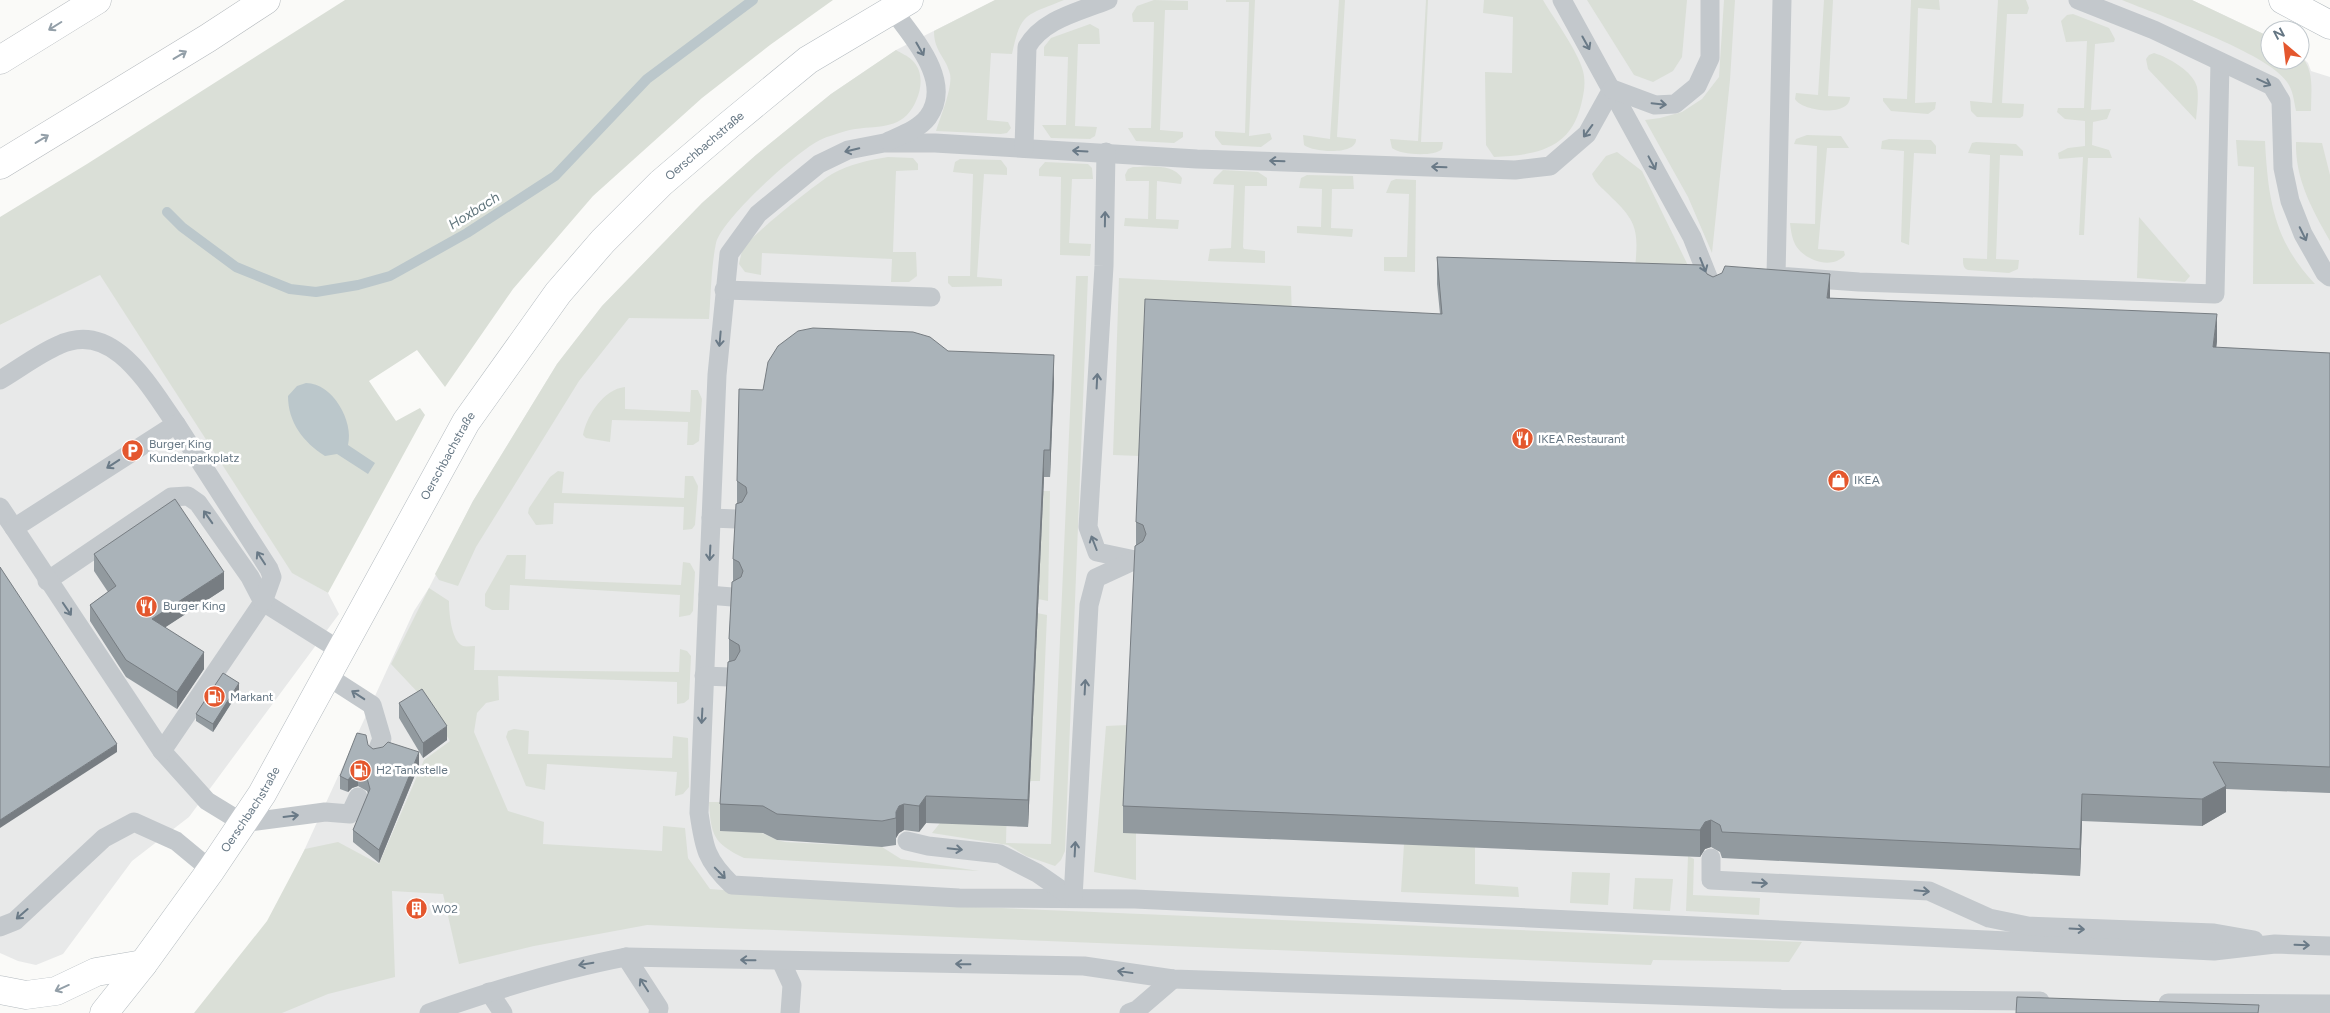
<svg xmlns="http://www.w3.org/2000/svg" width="2330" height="1013" viewBox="0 0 2330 1013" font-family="Figtree,sans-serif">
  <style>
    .built { fill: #e8e9e9 }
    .green { fill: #dadfd7 }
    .water { fill: #bbc7cb }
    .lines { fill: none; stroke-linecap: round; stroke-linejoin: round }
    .stream { stroke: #bbc7cb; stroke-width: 10 }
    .secondary-casing { stroke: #b3babf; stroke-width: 29 }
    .highway-casing { stroke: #b4b9bd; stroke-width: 29 }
    .lane { stroke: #c3c8cc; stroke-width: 19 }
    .secondary { stroke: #fff; stroke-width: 28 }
    .highway { stroke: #fff; stroke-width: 28 }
    .wall { fill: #929a9f }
    .shaded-wall { fill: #777d82 }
    .building { fill: #aab3b9; stroke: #777d82 }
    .oneway { stroke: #939fa8 }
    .oneway2 { stroke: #6a7a87 }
    .labels { text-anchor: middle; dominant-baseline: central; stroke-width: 5; stroke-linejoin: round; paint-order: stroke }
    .street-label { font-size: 12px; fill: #657683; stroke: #fff }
    .poi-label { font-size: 12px; fill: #657683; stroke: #fff; text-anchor: start }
    .water-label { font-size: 14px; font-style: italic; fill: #60757c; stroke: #fff }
  </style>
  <rect width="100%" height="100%" fill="#fafaf8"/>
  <g class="built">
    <path d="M995 0H2192L2270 37V60H2300V55L2308 63 2311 71 2330 77V1013H198L274 916 414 611 429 588 473 501 557 364 602 306 702 203 756 155 831 94 896 50Z"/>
    <path d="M100 274 292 572 328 593 339 614 189 817 132 861 63 954 36 965 18 961 0 953V325Z"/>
  </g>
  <g class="green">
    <path d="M345 0H833L770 45 702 98 593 196 513 289 445 387 417 350 369 381 396 421 420 408 425 415 328 593 292 573 100 275 0 325V217L87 164Z"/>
    <path d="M995 0H1064C1026 16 1021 11 1012 54L991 53 987 120 1008 122 1011 128 1007 133 1001 134 936 131C940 118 953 87 950 74 946 57 934 52 934 31Z"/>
    <path d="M1154 0 1188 1V10H1165L1160 130 1183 132V137L1174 143 1136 141 1128 128H1151L1154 22H1133L1132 14 1137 6Z"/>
    <path d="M1226 0H1255L1249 136 1270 133 1272 139 1261 147 1222 145 1215 136V131L1245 133 1249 2H1226Z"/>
    <path d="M1339 0H1345L1337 137 1356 139C1357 156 1312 152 1304 145L1303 135 1330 139Z"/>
    <path d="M1426 0H1428L1421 142H1443L1442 149C1435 157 1400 155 1392 148L1390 139 1418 141Z"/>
    <path d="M1484 0H1543C1554 19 1578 51 1583 71 1586 83 1584 93 1581 105 1570 150 1535 155 1494 157L1486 145 1485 72 1512 73 1513 17 1483 13Z"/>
    <path d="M1587 0H1687L1682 57 1673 71 1653 82 1634 75Z"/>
    <path d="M1724 0H1735L1730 80 1712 253 1688 197 1645 120 1660 118 1682 112 1702 99 1719 77Z"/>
    <path d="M1824 0H1833L1828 96 1850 97C1850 118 1801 111 1795 99L1796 93 1818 95Z"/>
    <path d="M1911 0H1939L1940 10 1918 8 1915 103 1936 102 1935 109 1928 114 1891 111 1883 101V98L1907 99Z"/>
    <path d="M1998 0H2026L2029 8 2027 14H2007L2002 103 2024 104 2023 116 2020 118 1977 117 1971 111 1970 101 1992 103Z"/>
    <path d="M2122 0H2192L2270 37V60H2300V55C2315 70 2311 90 2311 111H2296C2294 101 2293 90 2287 82 2268 53 2158 15 2122 0Z"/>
    <path d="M2073 14 2109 28 2115 39 2114 42 2095 44 2091 110 2111 109 2107 119 2093 122 2092 145 2109 150 2112 158H2088L2084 235H2079L2083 157 2059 159 2058 153 2068 148 2085 146V121L2065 119 2057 112 2058 108H2084L2087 41 2066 42 2061 21 2067 15Z"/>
    <path d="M1090 24 1099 29 1100 44H1078L1075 126 1097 127 1095 136 1090 139 1051 138 1042 125H1066L1068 57 1044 56V47L1051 38Z"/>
    <path d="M896 50C901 53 908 56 912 60 928 75 919 102 907 115 891 131 866 125 846 131 837 134 828 136 820 140 797 151 722 219 716 243 711 267 711 295 709 319L629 318 579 381 476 547 458 586 439 580 435 574 473 501 557 364 602 306 702 203 756 155 831 94Z"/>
    <path d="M2154 53C2168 57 2194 72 2197 87 2199 97 2197 109 2196 120L2148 69 2146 59 2149 55Z"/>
    <path d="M1807 135 1841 136 1849 148H1827L1818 249 1844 251 1845 255C1832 270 1806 261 1796 246 1792 239 1791 231 1790 223L1815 224 1817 146 1794 144 1796 139Z"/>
    <path d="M1889 139 1931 140 1936 146V154L1914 153 1909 245 1901 242 1904 151 1881 149 1882 141Z"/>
    <path d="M2236 140 2265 141C2268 199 2274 241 2315 284H2253L2254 167 2238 166Z"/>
    <path d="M1976 142 2016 144 2023 151V156L2000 155 1996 259 2019 260 2018 269 2009 273 1968 270C1963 268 1963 264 1963 258L1987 259 1990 155 1968 153 1972 143Z"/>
    <path d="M2296 142 2322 143 2330 175V241C2312 209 2295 179 2296 142Z"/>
    <path d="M1617 152 1642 171 1696 282 1635 269C1638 234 1639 223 1612 198 1604 189 1596 185 1592 174L1606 156Z"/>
    <path d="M888 157 913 158 918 164V170L896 171 893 252H916L917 276 909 282H891L892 259 762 253 761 275 745 272 739 264C740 260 741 253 743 249 751 235 817 183 832 174 850 164 869 160 888 157Z"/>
    <path d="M960 159 1001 160 1007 168V175L984 174 977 277 1002 279V286L952 287 948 283V276H970L973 174 953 172 955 162Z"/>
    <path d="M1045 162 1088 164 1092 168 1093 179H1072L1069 243 1091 244 1090 256 1060 255 1061 177 1039 176V169Z"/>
    <path d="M1133 167C1149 167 1172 163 1182 178L1181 184 1157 181 1156 219 1179 220 1178 229 1124 226 1125 218 1148 219 1149 181H1126L1125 175 1128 169Z"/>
    <path d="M1223 170 1258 172 1267 178V186H1245L1243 247 1244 249 1265 251V263L1208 261 1210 249 1231 248 1234 185 1213 184 1214 179Z"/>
    <path d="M1307 175 1353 176 1354 189H1332L1331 228 1353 229 1352 237 1297 233V226L1321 227 1322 189 1299 188 1301 178Z"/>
    <path d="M1396 179 1416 180 1415 272 1384 271V257H1407L1409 194 1386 193 1391 181Z"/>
    <path d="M2139 217 2190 276 2185 282 2137 278Z"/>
    <path d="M1076 276H1088L1065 851 1061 860 1055 866 1026 856 1008 845 932 833 940 823 1007 802 1006 843 1051 844Z"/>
    <path d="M1119 278 1291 286 1292 320 1140 456 1113 455Z"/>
    <path d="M625 387V409L690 412 691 390H698L702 399 699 441 693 445H687L688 422 612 420 610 442 586 438 583 435C587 415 604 389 625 387Z"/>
    <path d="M558 471 564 472 562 493 684 498 685 476H693L698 486 695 525 692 529 683 530 684 507 554 503 553 524 536 525 528 513 529 508 550 477Z"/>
    <path d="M1043 491H1050L1048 601 1038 599Z"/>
    <path d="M507 555H526L525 579 681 585 683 562 690 563 695 572 693 611 690 615 679 617 680 595 510 585 509 610H492L485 606V594Z"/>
    <path d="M429 588 449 601C449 612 451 641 463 646 466 647 471 646 475 646L474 670 679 672 680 649 687 651 691 656 689 699 684 703 677 704V682L498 676 499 700 486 703 477 713 474 732 508 811 544 822 543 844 662 851 663 826 685 828 688 858 710 889 906 904 1802 942 1789 962 1653 960 1651 965 647 925 534 946 459 964 443 894 392 891 395 977 328 994 282 1013H194L267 921 305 849 338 842 379 864 424 760 450 741 424 699 391 664Z"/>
    <path d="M1037 613 1047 615 1040 781H1030Z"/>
    <path d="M1128 725 1136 833V880L1094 872 1106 726Z"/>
    <path d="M514 729 529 731 528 754 672 758 673 736 688 738 689 787 683 794 675 796 677 772 547 764 545 790 526 786 506 737 508 731Z"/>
    <path d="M709 802H721L720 831 760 832 777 840 785 842 882 847 901 859 979 871 744 858C713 843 711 835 709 802Z"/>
    <path d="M1404 844 1475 847V884L1518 887 1519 897 1401 892Z"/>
    <path d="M1688 856 1694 859 1693 895 1760 898 1759 915 1686 911Z"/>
    <path d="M1572 872 1610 873 1608 905 1570 903Z"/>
    <path d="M1635 878 1673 879 1670 911 1633 909Z"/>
  </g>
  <path class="water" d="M306 383C333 383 354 422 348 445L375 463 368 474 337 454 325 456C303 442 288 422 288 396L297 386Z"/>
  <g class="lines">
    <path class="stream" d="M167 212 182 227 236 267 290 289 316 292 358 285 390 276 467 233 555 176 647 79 753 0"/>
    <defs>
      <g id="secondary">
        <path d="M2283 0 2330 25"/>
        <path d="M0 990 26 995 56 991 96 972 143 964"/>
        <path id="s1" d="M104 1013 143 964 211 870 262 794 466 422 558 293 603 241 661 183 729 125 808 60 909 0"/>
      </g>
      <g id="highway">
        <path d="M0 60 97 0"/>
        <path d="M0 165 208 38 266 0"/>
      </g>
    </defs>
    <use href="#secondary" class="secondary-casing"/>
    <use href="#highway" class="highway-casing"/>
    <g class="lane">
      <path d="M1562 0 1692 237 1714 292"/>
      <path d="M1782 0 1776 276 1859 282 2215 294 2220 62"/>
      <path d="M2078 0 2154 30 2272 86 2281 101 2283 168 2290 201 2303 234 2325 273 2330 277"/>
      <path d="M1612 89 1587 134 1550 166 1515 170 1197 159 935 143H884L848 150 819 164 758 214 729 254 717 375 699 813C704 848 706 860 732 885L959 898 1135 899 2214 951 2275 944 2330 946"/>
      <path d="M1612 89 1655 105 1675 104 1697 86 1710 58V0"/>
      <path d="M889 141C902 135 919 129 928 117 954 81 912 37 892 9"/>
      <path d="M1024 148 1027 47C1043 19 1079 12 1108 0"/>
      <path d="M1106 152 1104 266 1088 527 1097 552 1135 560"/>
      <path d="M724 290 931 297"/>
      <path d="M0 380C19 369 38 354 59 345 114 319 150 388 176 424"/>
      <path d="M0 507 14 528"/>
      <path d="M711 518 736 519"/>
      <path d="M47 581 171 497 188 496 198 503 250 577 263 602"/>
      <path d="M708 595 732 597"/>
      <path d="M341 651 263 602 162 751 207 801 243 823 325 812 350 814 358 797"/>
      <path d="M327 676 372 705 382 739 377 751"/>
      <path d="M704 676 729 677"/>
      <path d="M162 751 14 528 176 424 269 569 272 577 263 602"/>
      <path d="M907 841 928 846 1000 854 1037 873 1073 898"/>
      <path d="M1711 858V880L1929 891 1989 918 2028 926 2214 933 2254 940"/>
      <path d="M1073 898 1089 605 1096 578 1135 560"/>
      <path d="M0 927 15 921 104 838 134 822 176 841 211 870"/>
      <path d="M626 957 659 1008 658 1013"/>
      <path d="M781 961 792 985 790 1013"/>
      <path d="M489 992 503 1013"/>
      <path d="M2168 1003 2330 1004"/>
      <path d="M429 1013C494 990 558 970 626 957L1084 966 1173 979 1781 999 2040 1001"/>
      <path d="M1129 1013 1137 1010 1173 979"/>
    </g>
    <use href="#secondary" class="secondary"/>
    <use href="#highway" class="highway"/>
  </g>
  <g class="wall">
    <path d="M1437 257 1707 274 1713 277 1830 298 2217 341 2216 348 2330 353V793L2226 789V812L2202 826 2082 821 2080 876 1722 858 1720 852 1711 847 1705 849 1700 857 1123 833V806L1136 545V522L1440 314 1437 284Z"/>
    <path d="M948 351 1054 381 1050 477H1044L1028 827 926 823 919 832 904 830 899 833 896 838V845L882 847 777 840 763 833 720 831V804L729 661V639L733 581V559L737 503V481L763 390Z"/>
    <path d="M94 554 224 589 165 627 204 669 177 709 126 677 90 621V605L108 592 94 571Z"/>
    <path d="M239 691 213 732 196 721V714Z"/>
    <path d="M399 703 447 740 423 758 399 718Z"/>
    <path d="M368 745 373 749 419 765 379 863 353 842V830L368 794 367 791 358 786 352 788 348 792 340 789V776Z"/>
  </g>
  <g class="shaded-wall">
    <path d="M1830 274V301L1827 298Z"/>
    <path d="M2217 314V341L2213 374V347Z"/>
    <path d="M1054 355V381L1050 477V450Z"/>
    <path d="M1044 450V477L1028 827V800Z"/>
    <path d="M224 572V589L152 636V619Z"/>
    <path d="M204 652V669L177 709V692Z"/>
    <path d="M239 683V691L213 732V724Z"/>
    <path d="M447 726V740L423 758V743Z"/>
    <path d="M117 744V752L0 828V820Z"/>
    <path d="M419 752V765L379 863V850Z"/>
    <path d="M358 773V786L352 788 348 792V780L352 775Z"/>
    <path d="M2226 786V812L2202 826V799Z"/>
    <path d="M2082 794V821L2080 876V849Z"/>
    <path d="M926 796V823L919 832V806Z"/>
    <path d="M904 804V830L899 833 896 838V812L899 806Z"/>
    <path d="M1711 820V847L1705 849 1700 857V830L1705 822Z"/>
  </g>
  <g class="building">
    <path d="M1437 257 1702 265 1707 274 1713 277 1722 273 1725 266 1830 274 1827 298 2217 314 2213 347 2330 353V767L2213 762 2226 786 2202 799 2082 794 2080 849 1722 832 1720 825 1711 820 1705 822 1700 830 1123 806 1135 546 1143 541 1146 534 1143 525 1136 522 1145 299 1442 314Z"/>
    <path d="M813 328 913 332 930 337 948 351 1054 355 1050 450H1044L1028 800 926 796 919 806 904 804 899 806 896 812V818L882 821 777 814 763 806 720 804 728 662 735 660 740 651 739 645 729 639 732 582 741 577 743 571 739 562 733 559 736 504 742 502 747 493 746 487 737 481 739 389 763 390 768 362 778 346 798 331Z"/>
    <path d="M175 499 224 572 152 619 204 652 177 692 126 660 90 605 116 586 94 554Z"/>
    <path d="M0 567 117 744 0 820Z"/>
    <path d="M223 673 239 683 213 724 196 714Z"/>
    <path d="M422 689 447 726 423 743 399 703Z"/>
    <path d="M357 733 366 735 368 745 373 749 383 747 388 742 419 752 379 850 353 830 370 789 367 778 358 773 352 775 348 780 340 776Z"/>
    <path d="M2017 997 2259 1005 2258 1013H2016Z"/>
  </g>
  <defs><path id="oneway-shaft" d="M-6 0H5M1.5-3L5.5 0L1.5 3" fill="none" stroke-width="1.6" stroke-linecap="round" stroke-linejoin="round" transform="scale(1.25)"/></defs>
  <g class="oneway">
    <use href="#oneway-shaft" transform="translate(55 26) rotate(148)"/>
    <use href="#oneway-shaft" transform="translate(180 55) rotate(-31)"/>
    <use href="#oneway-shaft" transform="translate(42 139) rotate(-31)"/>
    <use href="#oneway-shaft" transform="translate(62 988) rotate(156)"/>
  </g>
  <g class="oneway2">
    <use href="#oneway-shaft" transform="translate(1586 43) rotate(61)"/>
    <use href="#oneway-shaft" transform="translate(920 49) rotate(60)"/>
    <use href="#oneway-shaft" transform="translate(2264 82) rotate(25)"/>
    <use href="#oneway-shaft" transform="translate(1659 104) rotate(6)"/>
    <use href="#oneway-shaft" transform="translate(1588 131) rotate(126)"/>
    <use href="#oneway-shaft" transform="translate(852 150) rotate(166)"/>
    <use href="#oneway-shaft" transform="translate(1080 151) rotate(-177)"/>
    <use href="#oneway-shaft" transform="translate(1277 161) rotate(-178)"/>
    <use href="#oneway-shaft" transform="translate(1652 163) rotate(62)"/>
    <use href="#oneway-shaft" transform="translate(1439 167) rotate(-178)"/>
    <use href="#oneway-shaft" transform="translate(1105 219) rotate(-89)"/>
    <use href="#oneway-shaft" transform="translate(2303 234) rotate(64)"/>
    <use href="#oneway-shaft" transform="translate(1703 265) rotate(68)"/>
    <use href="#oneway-shaft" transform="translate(720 339) rotate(95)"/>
    <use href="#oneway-shaft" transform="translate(1097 381) rotate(-87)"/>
    <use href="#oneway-shaft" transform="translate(113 464) rotate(147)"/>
    <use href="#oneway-shaft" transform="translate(208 517) rotate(-125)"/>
    <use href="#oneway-shaft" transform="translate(1094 543) rotate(-111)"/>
    <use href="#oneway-shaft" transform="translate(710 553) rotate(93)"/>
    <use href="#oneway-shaft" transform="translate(261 558) rotate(-123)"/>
    <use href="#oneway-shaft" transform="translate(67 609) rotate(56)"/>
    <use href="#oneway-shaft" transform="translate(1085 687) rotate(-87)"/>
    <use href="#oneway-shaft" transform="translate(358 695) rotate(-147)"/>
    <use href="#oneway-shaft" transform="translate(702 716) rotate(93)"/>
    <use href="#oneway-shaft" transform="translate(291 816) rotate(-7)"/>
    <use href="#oneway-shaft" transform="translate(955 849) rotate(6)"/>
    <use href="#oneway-shaft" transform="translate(1075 849) rotate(-87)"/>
    <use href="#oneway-shaft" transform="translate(720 873) rotate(46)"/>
    <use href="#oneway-shaft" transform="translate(1760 883) rotate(3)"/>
    <use href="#oneway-shaft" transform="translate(1922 891) rotate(5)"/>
    <use href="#oneway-shaft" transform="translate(22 914) rotate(139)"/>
    <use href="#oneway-shaft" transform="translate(2077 929) rotate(3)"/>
    <use href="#oneway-shaft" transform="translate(2302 945) rotate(2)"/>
    <use href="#oneway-shaft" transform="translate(748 960) rotate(-179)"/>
    <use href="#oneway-shaft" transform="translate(586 964) rotate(170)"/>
    <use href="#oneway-shaft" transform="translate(963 964) rotate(-179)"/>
    <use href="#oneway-shaft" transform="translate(1125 972) rotate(-172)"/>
    <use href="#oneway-shaft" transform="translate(644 985) rotate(-123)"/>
  </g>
  <defs>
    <symbol id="restaurant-disc" viewBox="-11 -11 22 22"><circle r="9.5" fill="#e4572e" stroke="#fff"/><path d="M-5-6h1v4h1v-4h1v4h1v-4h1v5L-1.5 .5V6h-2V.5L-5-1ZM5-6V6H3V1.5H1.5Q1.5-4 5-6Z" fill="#fff"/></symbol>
    <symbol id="parking-disc" viewBox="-11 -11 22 22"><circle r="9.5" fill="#e4572e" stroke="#fff"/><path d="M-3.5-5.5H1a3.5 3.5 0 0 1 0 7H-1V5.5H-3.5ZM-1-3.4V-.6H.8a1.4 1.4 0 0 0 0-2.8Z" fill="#fff"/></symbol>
    <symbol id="shop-disc" viewBox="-11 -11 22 22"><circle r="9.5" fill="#e4572e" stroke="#fff"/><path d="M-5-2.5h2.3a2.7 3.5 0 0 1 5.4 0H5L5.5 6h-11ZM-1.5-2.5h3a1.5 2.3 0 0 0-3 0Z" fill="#fff"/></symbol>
    <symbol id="fuel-disc" viewBox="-11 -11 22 22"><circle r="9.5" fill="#e4572e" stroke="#fff"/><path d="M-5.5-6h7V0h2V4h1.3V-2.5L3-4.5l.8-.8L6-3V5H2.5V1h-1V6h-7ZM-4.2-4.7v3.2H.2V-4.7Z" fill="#fff"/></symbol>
    <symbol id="building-disc" viewBox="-11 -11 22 22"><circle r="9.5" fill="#e4572e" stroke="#fff"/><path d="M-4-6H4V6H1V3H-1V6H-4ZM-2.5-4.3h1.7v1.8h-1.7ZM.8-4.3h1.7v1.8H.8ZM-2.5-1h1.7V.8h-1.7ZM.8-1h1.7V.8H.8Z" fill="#fff"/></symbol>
  </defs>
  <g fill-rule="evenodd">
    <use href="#restaurant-disc" x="1510" y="426" width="25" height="25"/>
    <use href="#parking-disc" x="120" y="438" width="25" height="25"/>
    <use href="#shop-disc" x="1826" y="468" width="25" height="25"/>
    <use href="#restaurant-disc" x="134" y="594" width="25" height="25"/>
    <use href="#fuel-disc" x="202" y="684" width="25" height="25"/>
    <use href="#fuel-disc" x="348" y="758" width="25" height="25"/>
    <use href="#building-disc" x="404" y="896" width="25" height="25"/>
  </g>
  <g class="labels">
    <g class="street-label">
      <text stroke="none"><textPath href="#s1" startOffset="1061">Oerschbachstraße</textPath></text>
      <text stroke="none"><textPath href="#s1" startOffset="656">Oerschbachstraße</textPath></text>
      <text stroke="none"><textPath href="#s1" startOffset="251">Oerschbachstraße</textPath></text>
    </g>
    <g class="poi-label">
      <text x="1538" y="439">IKEA Restaurant</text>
      <text x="149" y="444">Burger King<tspan x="149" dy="14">Kundenparkplatz</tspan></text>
      <text x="1854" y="480">IKEA</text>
      <text x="163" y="606">Burger King</text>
      <text x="230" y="697">Markant</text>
      <text x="376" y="770">H2 Tankstelle</text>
      <text x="432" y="909">W02</text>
    </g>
    <g class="water-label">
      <text transform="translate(474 211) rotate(-32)">Hoxbach</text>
    </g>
  </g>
  <g transform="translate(2285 45) rotate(332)"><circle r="24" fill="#ffffff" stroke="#c1c8cd"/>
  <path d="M0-4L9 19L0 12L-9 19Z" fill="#e4572e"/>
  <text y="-8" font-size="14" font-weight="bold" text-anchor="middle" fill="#657683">N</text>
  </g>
</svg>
